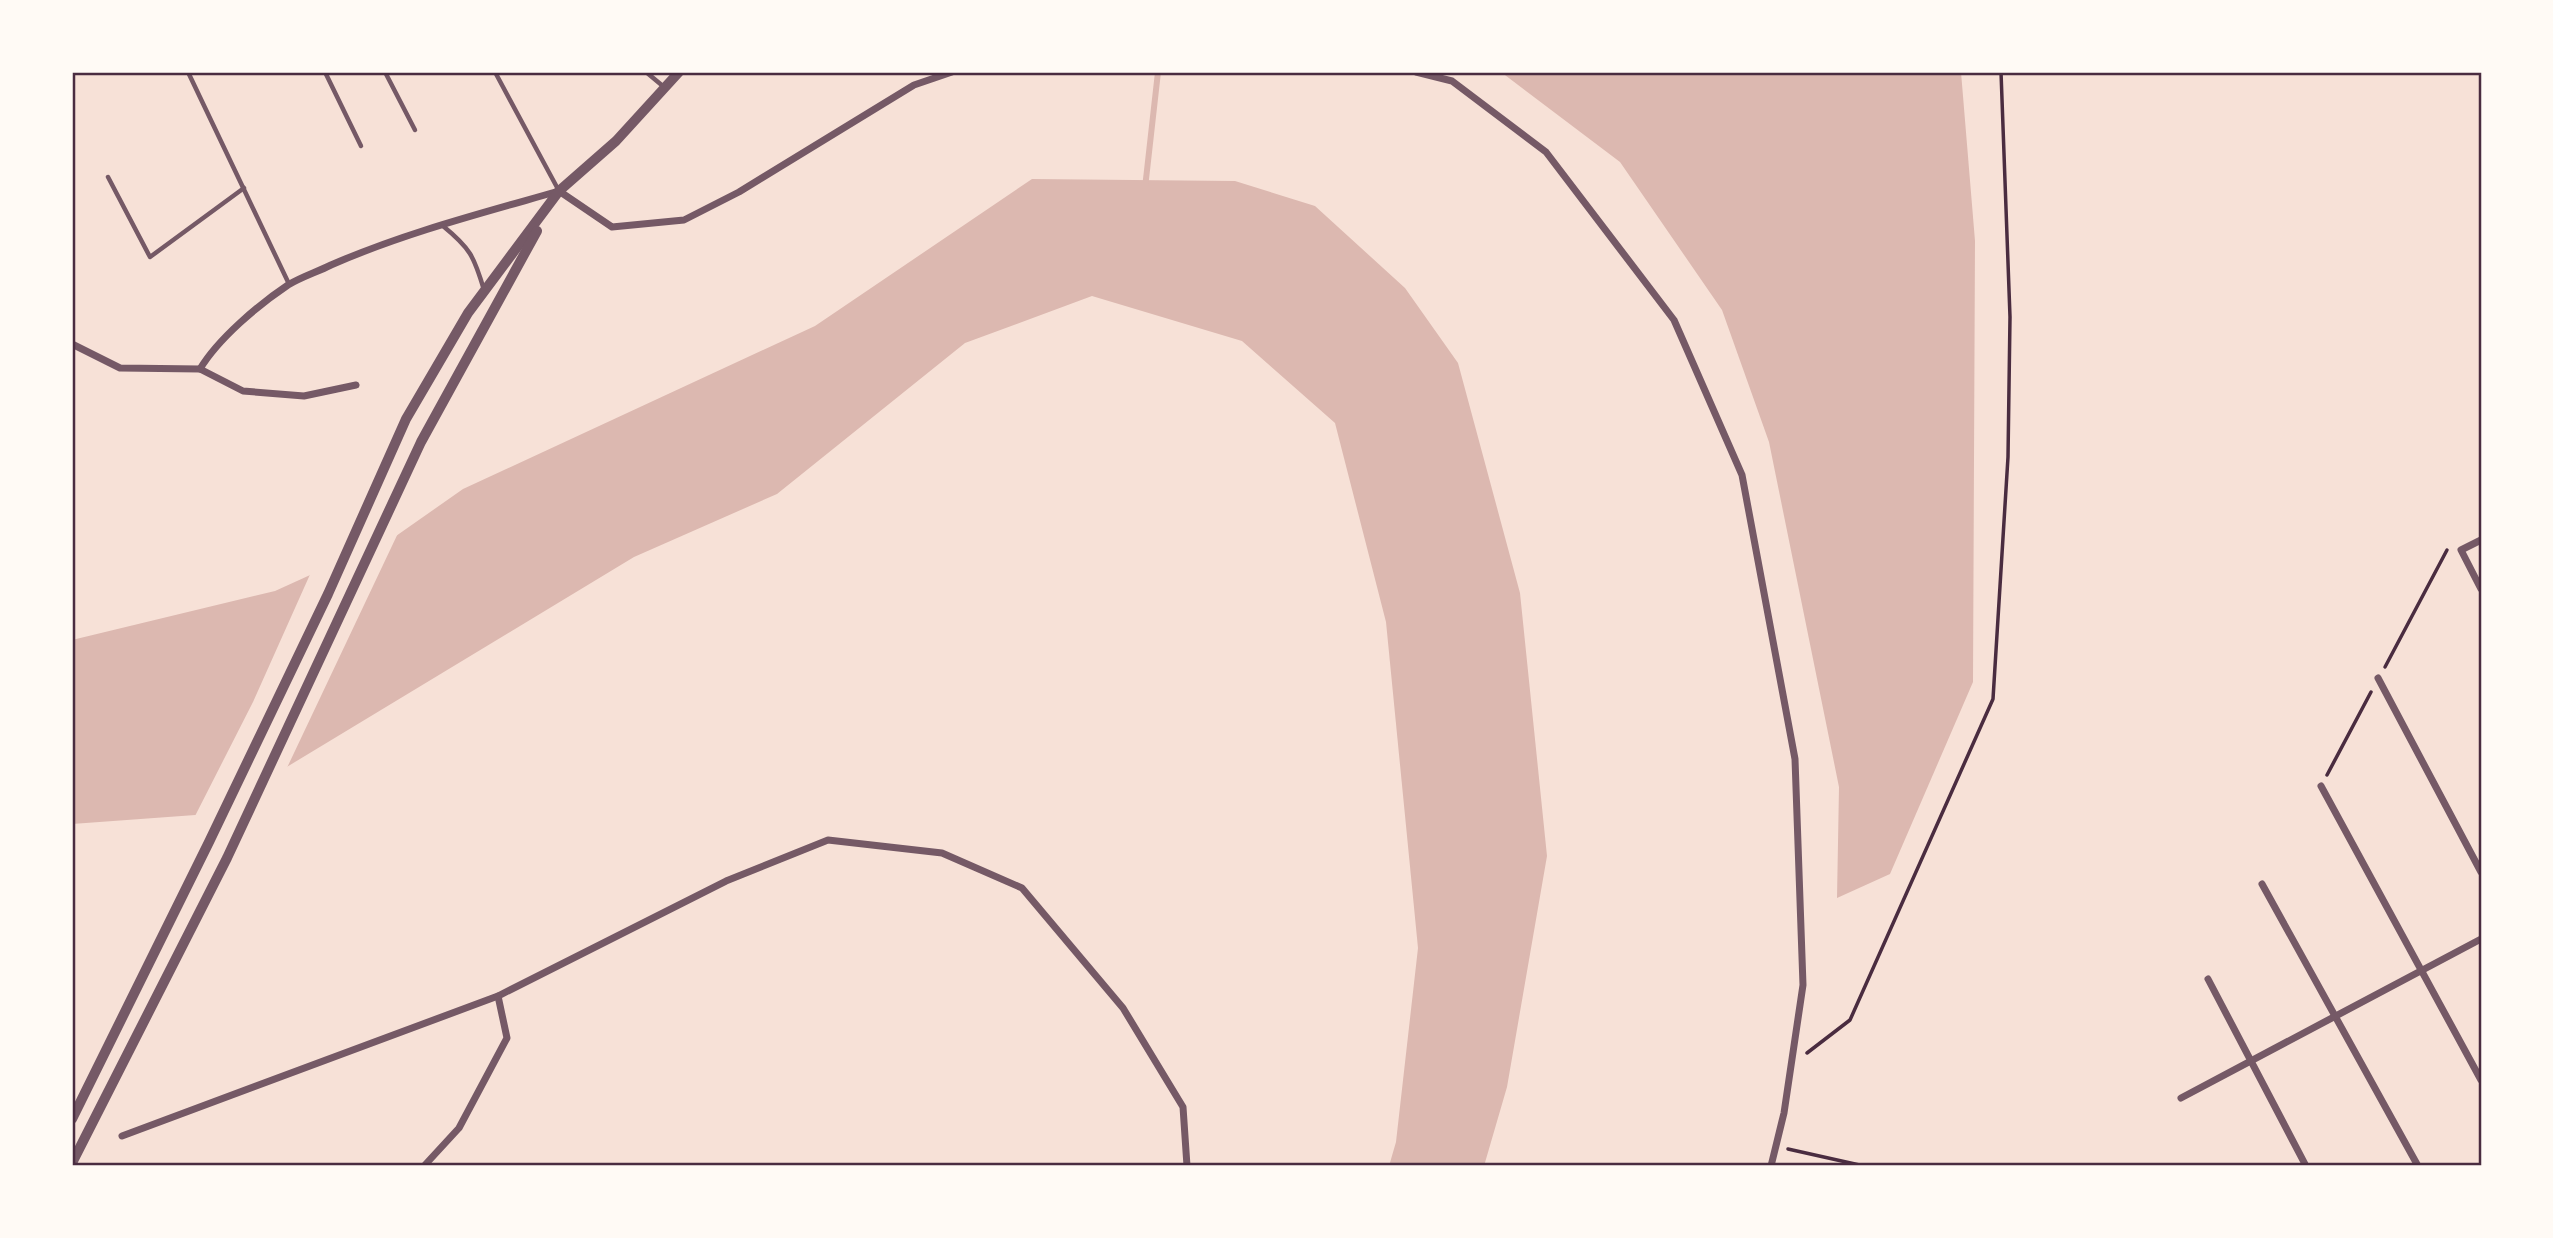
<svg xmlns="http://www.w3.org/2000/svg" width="2553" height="1238" viewBox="0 0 2553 1238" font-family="'Asap Condensed',sans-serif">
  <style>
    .water { fill: #dcb8b0 }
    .pier { fill: #f7e1d7 }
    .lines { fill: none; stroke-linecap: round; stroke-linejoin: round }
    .stream { stroke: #dcb8b0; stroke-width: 6 }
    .path { stroke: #4a2c40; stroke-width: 3.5 }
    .service { stroke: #755966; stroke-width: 4.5 }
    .minor { stroke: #755966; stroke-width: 7 }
    .tertiary { stroke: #755966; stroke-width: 10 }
    .neatline { fill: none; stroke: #4a2c40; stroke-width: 2.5 }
  </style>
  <rect width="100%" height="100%" fill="#f7e1d7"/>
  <g class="water">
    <path d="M1501 72H1961L1975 241 1973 682 1890 874 1837 898 1839 787 1769 442 1722 310 1620 162Z"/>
    <path d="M1032 179 1235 181 1315 206 1405 288 1458 363 1520 593 1547 856 1507 1087 1484 1166H1389L1396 1142 1418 948 1386 622 1335 423 1242 341 1092 296 965 343 777 494 634 557 209 814 72 824V640L275 591 396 536 463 489 815 326Z"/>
  </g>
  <path class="pier" d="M400 529 285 772 210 817 194 818 253 702 312 570Z"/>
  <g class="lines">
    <path class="stream" d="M1145 188 1158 72"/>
    <g class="path">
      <path d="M2385 667 2447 550"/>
      <path d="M2327 775 2371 692"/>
      <path d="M1807 1053 1850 1020 1993 699 2008 457 2010 317 2001 72"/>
      <path d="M1788 1149 1864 1166"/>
    </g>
    <g class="service">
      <path d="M188 72 289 284"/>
      <path d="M325 72 361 146"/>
      <path d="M385 72 415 130"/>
      <path d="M495 72 559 191"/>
      <path d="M646 72 664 87"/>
      <path d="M108 177 150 257 244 188"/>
      <path d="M443 226C470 248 474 256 484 290"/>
    </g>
    <g class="minor">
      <path d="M1416 72 1452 81 1546 152 1674 320 1742 475 1795 759 1803 985 1784 1113 1771 1166"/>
      <path d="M72 344 120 368 200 369 243 391 304 396 356 385"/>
      <path d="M200 369C218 339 258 305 288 285 301 277 317 272 331 265 404 233 482 213 559 191L612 227 684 220 739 192 914 85 952 72"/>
      <path d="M2481 540 2461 550 2481 589"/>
      <path d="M2378 678 2481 872"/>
      <path d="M2321 786 2481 1080"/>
      <path d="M2262 884 2418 1166"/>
      <path d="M2208 979 2306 1166"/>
      <path d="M2181 1098 2481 939"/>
      <path d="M122 1136 498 996"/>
      <path d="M424 1166 459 1128 507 1038 498 996 726 881 828 840 942 853 1022 888 1123 1008 1183 1107 1187 1166"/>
    </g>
    <g class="tertiary">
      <path d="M72 1119 209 842 328 594 406 419 468 313 559 191 616 141 679 72"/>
      <path d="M72 1163 227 858 421 442 537 231"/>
    </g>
  </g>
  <rect width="2553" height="1238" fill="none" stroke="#fffaf5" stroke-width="147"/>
  <rect x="74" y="74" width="2406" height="1090" class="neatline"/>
</svg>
